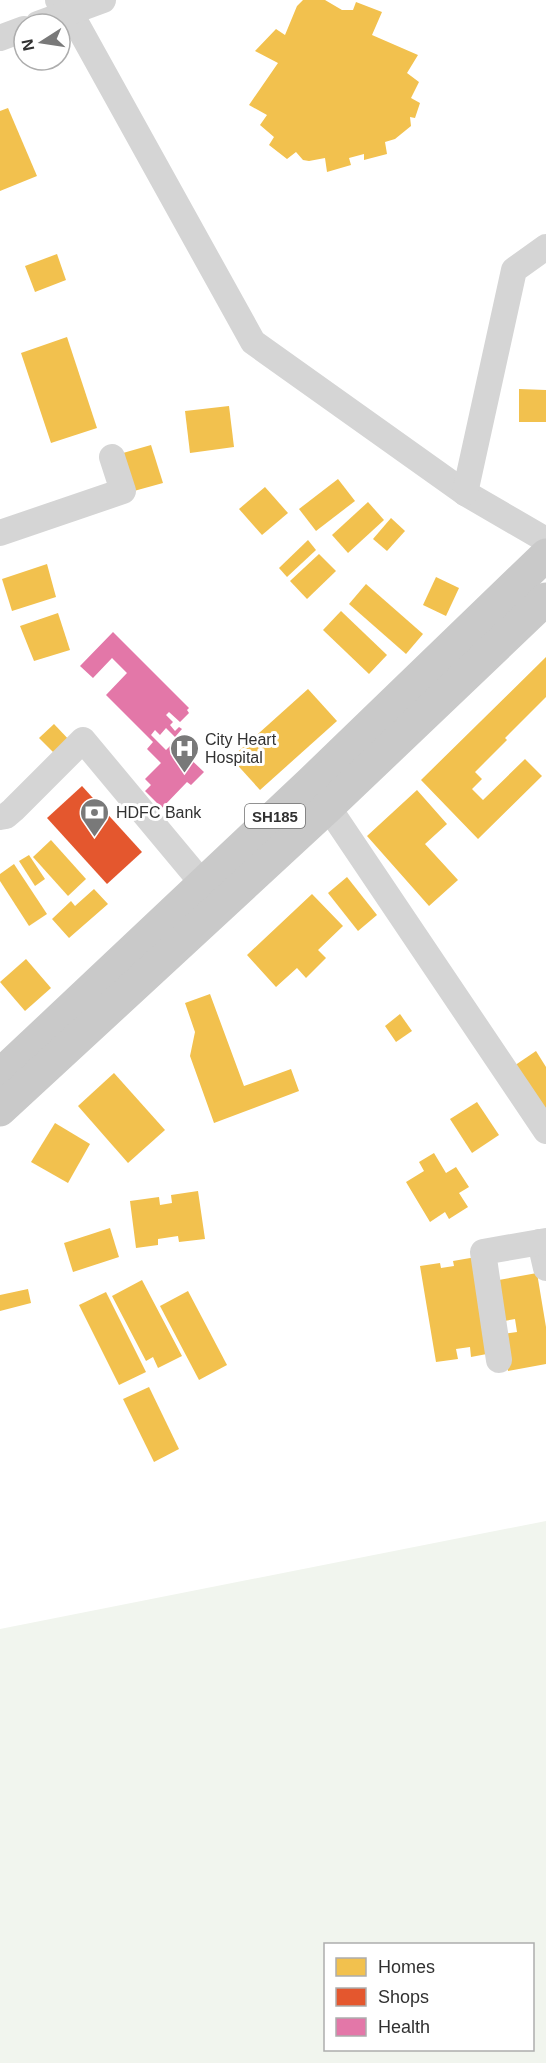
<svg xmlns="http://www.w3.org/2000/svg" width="546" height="2063" viewBox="0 0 546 2063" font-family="Helvetica,sans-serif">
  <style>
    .green { fill: #f1f5ee; fill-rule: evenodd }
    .homes { fill: #f2c14e }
    .shops { fill: #e4572e }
    .health { fill: #e377a8 }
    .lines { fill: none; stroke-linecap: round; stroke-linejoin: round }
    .minor { stroke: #d5d5d5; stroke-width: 26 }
    .major { stroke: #c9c9c9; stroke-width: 33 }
    .labels { text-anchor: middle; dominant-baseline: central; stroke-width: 6; stroke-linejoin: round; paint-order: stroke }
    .shield { fill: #fff; stroke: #6f6f6f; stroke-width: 1.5 }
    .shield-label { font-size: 15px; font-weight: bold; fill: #313131 }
    .poi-label { font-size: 16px; fill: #313131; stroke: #fff; text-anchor: start }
  </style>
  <rect width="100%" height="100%" fill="#fff"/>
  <path class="green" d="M546 1521V2063H0V1629ZM326 1944H532V2050H326Z"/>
  <g class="homes">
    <path d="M303 0H325L342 10H353L356 2 382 12 372 35 418 55 407 73 419 82 411 98 420 103 415 118 410 117 411 126 395 139 385 142 387 154 364 160V154L349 158 351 165 327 172 325 158 309 161 303 160 296 152 287 159 269 145 274 137 260 125 267 115 249 105 278 63 255 51 276 29 285 35 297 6Z"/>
    <path d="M8 108 37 176 0 191V111Z"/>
    <path d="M57 254 66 280 35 292 25 266Z"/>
    <path d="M67 337 97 428 51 443 21 353Z"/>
    <path d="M519 389 546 390V422H519Z"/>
    <path d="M229 406 234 447 190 453 185 411Z"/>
    <path d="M151 445 163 483 134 491 123 453Z"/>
    <path d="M338 479 355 501 316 531 299 509Z"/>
    <path d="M265 487 288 513 262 535 239 509Z"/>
    <path d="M368 502 384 520 348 553 332 535Z"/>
    <path d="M391 518 405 531 387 551 373 539Z"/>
    <path d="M308 540 316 550 287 577 279 568Z"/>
    <path d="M319 554 336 571 307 599 290 581Z"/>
    <path d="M47 564 56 597 12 611 2 579Z"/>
    <path d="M436 577 459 588 446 616 423 605Z"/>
    <path d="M366 584 423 634 406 654 349 604Z"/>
    <path d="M341 611 387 655 369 674 323 630Z"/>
    <path d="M58 613 70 650 34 661 20 626Z"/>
    <path d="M546 657V697L505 738 507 740 475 772 482 779 472 789 483 800 525 759 542 776 478 839 421 780Z"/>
    <path d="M308 689 337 721 260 790 231 758Z"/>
    <path d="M54 724 72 743 58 757 39 738Z"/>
    <path d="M417 790 447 824 425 844 458 880 429 906 367 836Z"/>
    <path d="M51 840 86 879 68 896 33 857Z"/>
    <path d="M29 855 45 879 35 886 19 861Z"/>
    <path d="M14 864 47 914 29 926 0 881V874Z"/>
    <path d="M347 877 377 915 358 931 328 893Z"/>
    <path d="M94 889 108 904 69 938 52 919 71 901 75 906Z"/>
    <path d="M312 894 343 926 318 950 326 958 306 978 297 968 276 987 247 955Z"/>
    <path d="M26 959 51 988 25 1011 0 982Z"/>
    <path d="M210 994 244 1086 291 1069 299 1091 214 1123 190 1056 195 1032 185 1003Z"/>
    <path d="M400 1014 412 1031 396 1042 385 1026Z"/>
    <path d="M536 1051 546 1067V1114L508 1070Z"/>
    <path d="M114 1073 165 1130 128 1163 78 1106Z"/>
    <path d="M477 1102 499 1135 472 1153 450 1119Z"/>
    <path d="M55 1123 90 1144 68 1183 31 1162Z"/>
    <path d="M434 1153 446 1173 456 1167 469 1187 459 1193 468 1207 449 1219 445 1212 430 1222 406 1182 424 1171 419 1162Z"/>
    <path d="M198 1191 205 1239 179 1242 178 1236 158 1239V1245L136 1248 130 1201 159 1197 160 1205 172 1203 171 1195Z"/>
    <path d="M110 1228 119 1257 73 1272 64 1243Z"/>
    <path d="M476 1257 492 1353 471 1357 470 1347 456 1349 458 1359 436 1362 420 1266 440 1263 441 1268 454 1266 453 1261Z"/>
    <path d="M537 1273 546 1327V1364L508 1371 502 1334 517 1332 515 1319 499 1322 493 1281Z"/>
    <path d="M142 1280 182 1356 158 1368 153 1357 146 1361 112 1296Z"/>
    <path d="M28 1289 31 1303 0 1311V1295Z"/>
    <path d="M188 1291 227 1365 199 1380 160 1306Z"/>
    <path d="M106 1292 146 1372 119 1385 79 1305Z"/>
    <path d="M149 1387 179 1449 154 1462 123 1399Z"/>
  </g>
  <path class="shops" d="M82 786 142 852 107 884 47 818Z"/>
  <path class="health" d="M113 632 189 708 187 710 189 713 180 722 169 712 166 715 173 722 170 725 175 731 179 727 182 729 175 737 166 728 160 735 155 730 151 735 166 750 180 736 191 746 184 753 204 772 191 785 187 782 162 808 145 791 151 785 145 779 161 763 147 749 153 742 106 695 127 673 112 658 93 678 80 666Z"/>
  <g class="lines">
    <g class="minor">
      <path d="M58 0 70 12 253 342 465 493 546 540"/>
      <path d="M38 24 103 0"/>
      <path d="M0 38 24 29"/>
      <path d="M465 493 514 270 546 247"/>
      <path d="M0 533 123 491 112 457"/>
      <path d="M328 807 546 1131"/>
      <path d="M0 817 6 816 13 810 83 740 203 884"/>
      <path d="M540 1242 546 1268"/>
      <path d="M499 1360 483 1252 546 1241"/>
    </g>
    <g class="major">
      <path d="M0 1075 312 781 546 555"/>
      <path d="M0 1110 328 807 546 599"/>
    </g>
  </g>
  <defs>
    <symbol id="hospital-pin" viewBox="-11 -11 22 30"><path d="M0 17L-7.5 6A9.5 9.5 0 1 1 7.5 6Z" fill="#797979" stroke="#fff"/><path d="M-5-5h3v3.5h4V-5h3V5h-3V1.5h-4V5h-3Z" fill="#fff"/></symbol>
    <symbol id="bank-pin" viewBox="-11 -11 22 30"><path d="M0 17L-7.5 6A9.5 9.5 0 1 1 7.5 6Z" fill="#797979" stroke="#fff"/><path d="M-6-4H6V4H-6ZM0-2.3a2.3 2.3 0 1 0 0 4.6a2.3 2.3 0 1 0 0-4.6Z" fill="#fff"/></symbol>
  </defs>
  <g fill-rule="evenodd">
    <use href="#hospital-pin" x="168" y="732" width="33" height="45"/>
    <use href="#bank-pin" x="78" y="796" width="33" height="45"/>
  </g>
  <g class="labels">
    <rect class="shield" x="245" y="804" width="60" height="24" rx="4.5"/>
    <g class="shield-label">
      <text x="275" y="816">SH185</text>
    </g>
    <g class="poi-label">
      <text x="205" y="739">City Heart<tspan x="205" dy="18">Hospital</tspan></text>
      <text x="116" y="812">HDFC Bank</text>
    </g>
  </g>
  <rect x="324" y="1943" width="210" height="108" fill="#ffffff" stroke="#adadad" stroke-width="1.5"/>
  <rect x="336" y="1958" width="30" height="18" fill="#f2c14e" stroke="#adadad" stroke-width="1.5"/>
  <text x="378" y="1973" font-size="18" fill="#313131">Homes</text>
  <rect x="336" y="1988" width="30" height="18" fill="#e4572e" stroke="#adadad" stroke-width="1.5"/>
  <text x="378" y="2003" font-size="18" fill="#313131">Shops</text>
  <rect x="336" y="2018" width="30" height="18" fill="#e377a8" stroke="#adadad" stroke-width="1.5"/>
  <text x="378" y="2033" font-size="18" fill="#313131">Health</text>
  <g transform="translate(42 42) rotate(258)"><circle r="28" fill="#ffffff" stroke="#adadad" stroke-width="1.5"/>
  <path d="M0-4.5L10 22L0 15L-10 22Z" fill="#797979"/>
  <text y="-9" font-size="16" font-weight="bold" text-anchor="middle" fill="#313131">N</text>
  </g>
</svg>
